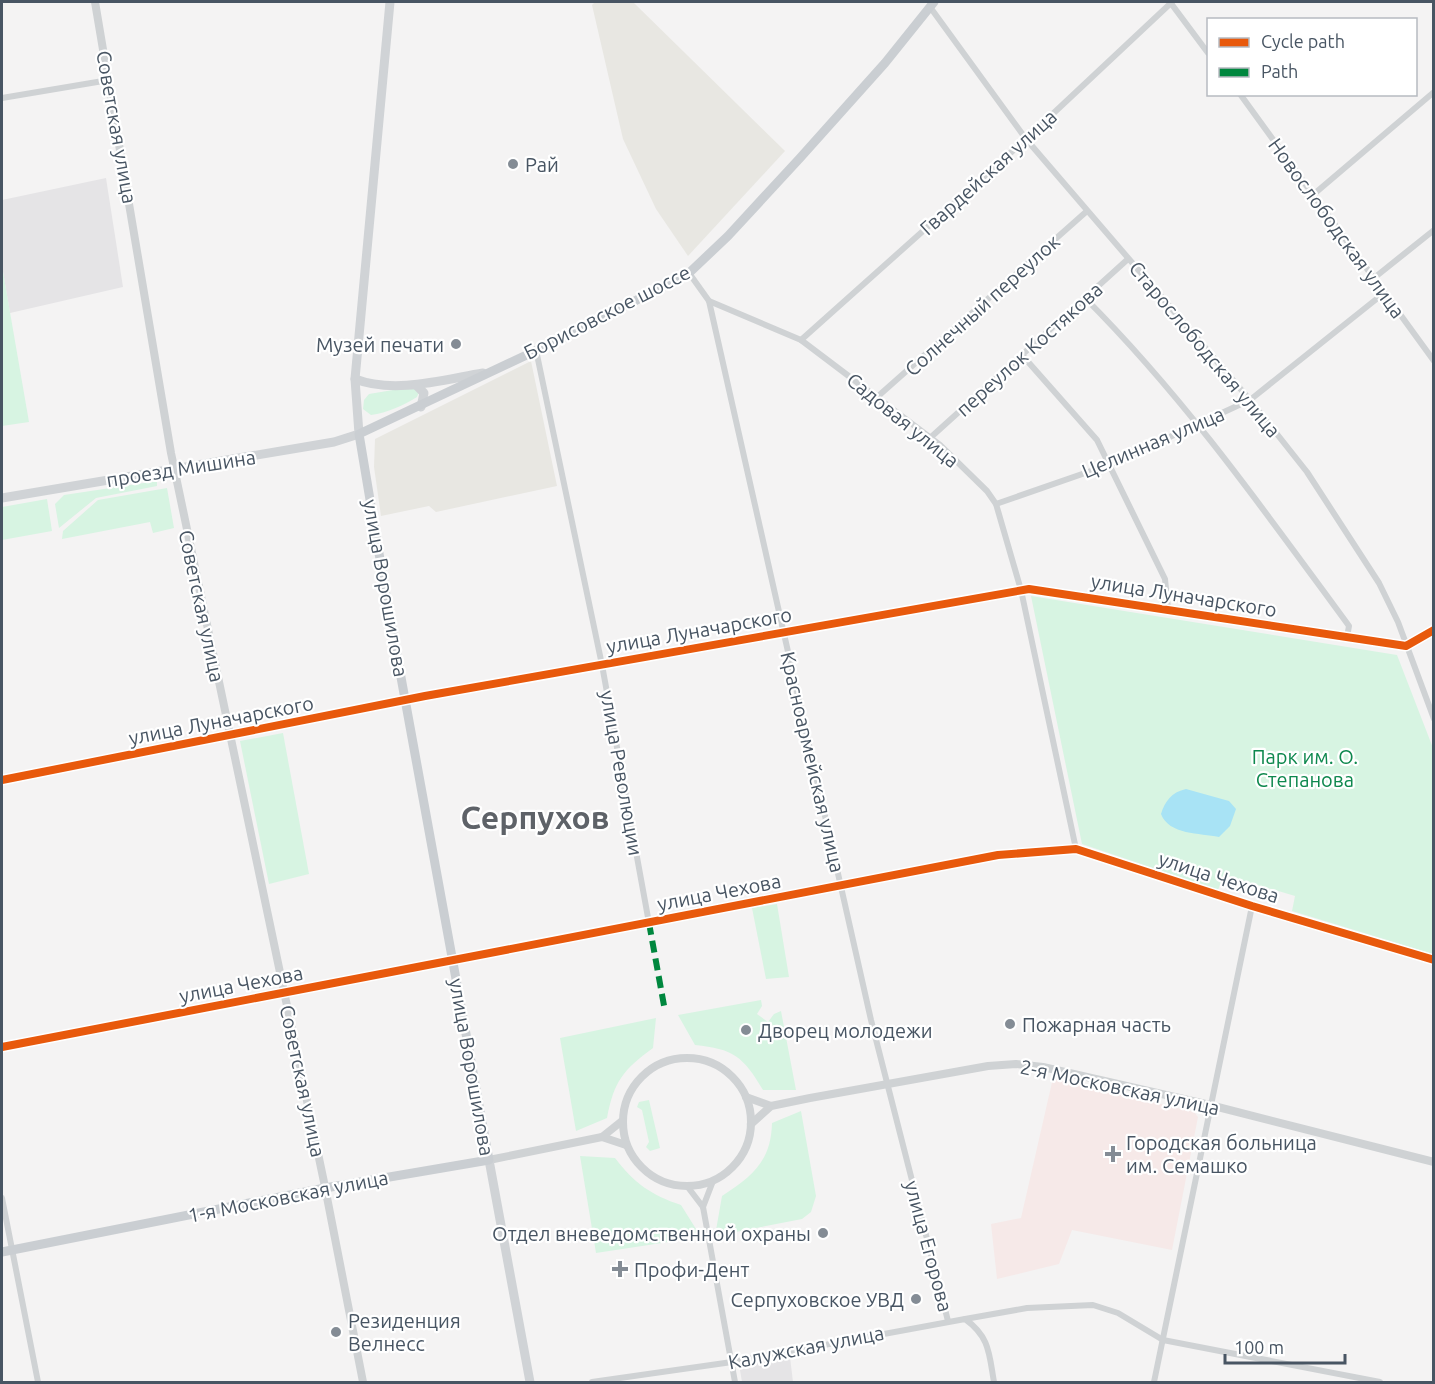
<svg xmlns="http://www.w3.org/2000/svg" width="1435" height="1384" viewBox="0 0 1435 1384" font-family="Ubuntu,sans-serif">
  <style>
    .commercial { fill: #e8e7e2 }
    .education { fill: #e5e4e6 }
    .medical { fill: #f6e9e8 }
    .green { fill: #d7f4e2 }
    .water { fill: #a8e3f5 }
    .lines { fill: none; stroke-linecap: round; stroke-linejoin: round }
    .minor { stroke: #cfd2d4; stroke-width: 6 }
    .tertiary { stroke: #cfd2d4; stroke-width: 8 }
    .secondary { stroke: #d0d3d6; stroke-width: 9 }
    .primary { stroke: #caced2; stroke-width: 9 }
    .quiet { stroke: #00873e; stroke-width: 6; stroke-dasharray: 12 6; stroke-linecap: butt }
    .cycleway-casing { stroke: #fff; stroke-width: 11 }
    .cycleway { stroke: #e8590c; stroke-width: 8 }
    .poi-dot { fill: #848c95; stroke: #fff; stroke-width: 2 }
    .labels { text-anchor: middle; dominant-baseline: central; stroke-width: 4.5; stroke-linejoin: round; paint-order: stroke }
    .street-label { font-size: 20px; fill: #485563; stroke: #fff }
    .poi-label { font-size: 20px; fill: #485563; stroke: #fff; text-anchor: start }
    .park-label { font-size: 20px; fill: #0e884e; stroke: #fff }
    .town-label { font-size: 32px; font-weight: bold; fill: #5e6268; stroke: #fff }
  </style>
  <rect width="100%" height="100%" fill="#f4f3f3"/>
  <g class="commercial">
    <path d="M595 2H633L785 151 688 256 656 209 623 139 592 5Z"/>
    <path d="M531 361 557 486 436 512 429 506 381 516 374 467 375 439Z"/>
  </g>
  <g class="education">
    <path d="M106 178 123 287 10 313 2 266V200Z"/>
    <path d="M790 1357 793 1382H742L739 1364Z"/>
  </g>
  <path class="medical" d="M1053 1078 1194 1112 1198 1117 1172 1250 1072 1230 1059 1264 997 1279 991 1224 1021 1218Z"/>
  <g class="green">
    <path d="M2 266 29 422 2 426Z"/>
    <path d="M411 387 419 392 417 397C404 405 387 413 371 415L363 409 364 400 369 394Z"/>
    <path d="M157 481V486L96 498 59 528 55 504 64 495Z"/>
    <path d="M167 488 174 528 153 533 150 522 62 539 63 531 98 500Z"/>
    <path d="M47 499 52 531 2 540V507Z"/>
    <path d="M1031 596 1397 655 1433 748V954L1292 911 1295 896 1224 875 1218 890 1082 844Z"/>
    <path d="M283 733 309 874 269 884 240 741Z"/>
    <path d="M777 904 789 977 766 979 752 908Z"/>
    <path d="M761 1000 762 1006 757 1014 768 1022 774 1014 781 1011 796 1090H763C743 1056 733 1049 695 1045L678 1015Z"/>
    <path d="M656 1018 653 1048C623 1070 614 1081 607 1118L576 1131 560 1038Z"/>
    <path d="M649 1100 660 1148 650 1151 646 1147 649 1142 642 1110 637 1107 639 1102Z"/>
    <path d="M801 1111 816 1196 811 1212 802 1219 715 1236 722 1196C753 1176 771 1161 772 1123Z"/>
    <path d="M580 1156 615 1158C634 1183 651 1195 681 1205L701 1237 596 1253Z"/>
  </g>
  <path class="water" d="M1186 789 1229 801 1236 809 1230 826 1219 837C1200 833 1169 835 1161 814 1165 801 1172 792 1186 789Z"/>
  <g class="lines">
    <g class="minor">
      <path d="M1170 2 1208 53"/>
      <path d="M930 7 1026 139 1250 400 1307 472 1379 583 1398 622 1434 719"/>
      <path d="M1240 94 1434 361"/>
      <path d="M2 98 109 80"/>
      <path d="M1314 194 1434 92"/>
      <path d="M689 273 709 301 801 340 940 445 987 491 996 504 1021 590 1076 849"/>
      <path d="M1374 278 1434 230"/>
      <path d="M1085 298C1185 398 1266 513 1349 626L1347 637"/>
      <path d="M709 301 871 1020 948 1321"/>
      <path d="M801 340 1026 139 1172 2"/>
      <path d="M536 350 602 665 649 923"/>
      <path d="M1022 355 1097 440 1165 579 1168 609"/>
      <path d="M876 398 1087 211"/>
      <path d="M930 438 1128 259"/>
      <path d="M996 504 1111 464 1250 400 1384 293"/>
      <path d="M2 780 425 696 1029 589 1406 646 1434 630"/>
      <path d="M2 1047 998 855 1076 849 1252 906 1434 960"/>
      <path d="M687 1186 703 1207 735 1382"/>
      <path d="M2 1198 38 1382"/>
      <path d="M703 1207 713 1181"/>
      <path d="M965 1319 1027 1308 1093 1305 1118 1313 1163 1340 1380 1382"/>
      <path d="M592 1382 732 1362 965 1319C990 1337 989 1354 994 1382"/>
      <path d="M1154 1382 1252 906"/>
    </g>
    <g class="tertiary">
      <path d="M95 2 171 453 324 1182 363 1382"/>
      <circle cx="687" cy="1122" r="64"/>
      <path d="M746 1097 771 1106"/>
      <path d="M751 1124 771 1106 810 1098 988 1066 1016 1064 1043 1067 1210 1105 1434 1162"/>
      <path d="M602 1137 626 1145"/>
      <path d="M489 1160 602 1137 622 1121"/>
    </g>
    <g class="secondary">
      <path d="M355 379C394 394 442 380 483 373"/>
      <path d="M416 385 424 393 421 407"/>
      <path d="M2 498 334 442 359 434 355 379 390 2"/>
      <path d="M489 1160 530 1382"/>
    </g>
    <path class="primary" d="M2 1252 325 1188 489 1160 386 595 359 434 569 335 689 273 728 236 800 158 885 63 934 2"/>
    <path class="quiet" d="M649 923 665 1011"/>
    <defs>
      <g id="cycleway">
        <path d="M2 780 425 696 1029 589 1406 646 1434 630"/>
        <path d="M2 1047 998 855 1076 849 1252 906 1434 960"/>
      </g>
    </defs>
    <use href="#cycleway" class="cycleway-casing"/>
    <use href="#cycleway" class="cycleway"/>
  </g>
  <g class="poi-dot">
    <circle cx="513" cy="164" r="6"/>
    <circle cx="456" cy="344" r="6"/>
    <circle cx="1010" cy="1024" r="6"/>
    <circle cx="746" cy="1030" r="6"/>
    <path d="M1110 1145h6v6h6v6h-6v6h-6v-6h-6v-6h6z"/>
    <circle cx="823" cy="1233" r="6"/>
    <path d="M617 1260h6v6h6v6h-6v6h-6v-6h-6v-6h6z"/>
    <circle cx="916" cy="1299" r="6"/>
    <circle cx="336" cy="1332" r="6"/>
  </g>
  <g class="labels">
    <g class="street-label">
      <text transform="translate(117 127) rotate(80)">Советская улица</text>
      <text transform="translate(988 172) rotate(-42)">Гвардейская улица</text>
      <text transform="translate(1337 228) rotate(54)">Новослободская улица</text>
      <text transform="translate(982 305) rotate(-42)">Солнечный переулок</text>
      <text transform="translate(607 312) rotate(-27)">Борисовское шоссе</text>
      <text transform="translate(1029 349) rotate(-42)">переулок Костякова</text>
      <text transform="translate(1205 349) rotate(50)">Старослободская улица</text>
      <text transform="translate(903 420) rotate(39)">Садовая улица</text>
      <text transform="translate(1153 442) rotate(-23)">Целинная улица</text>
      <text transform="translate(181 468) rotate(-9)">проезд Мишина</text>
      <text transform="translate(386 588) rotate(80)">улица Ворошилова</text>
      <text transform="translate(1184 595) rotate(9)">улица Луначарского</text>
      <text transform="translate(202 606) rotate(78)">Советская улица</text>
      <text transform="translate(699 630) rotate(-10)">улица Луначарского</text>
      <text transform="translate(221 720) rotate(-11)">улица Луначарского</text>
      <text transform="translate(813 762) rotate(77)">Красноармейская улица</text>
      <text transform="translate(622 773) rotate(80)">улица Революции</text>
      <text transform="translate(1219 877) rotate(18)">улица Чехова</text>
      <text transform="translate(719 892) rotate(-11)">улица Чехова</text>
      <text transform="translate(241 984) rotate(-11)">улица Чехова</text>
      <text transform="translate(472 1067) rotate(80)">улица Ворошилова</text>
      <text transform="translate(303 1081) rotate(78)">Советская улица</text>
      <text transform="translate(1120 1087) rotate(12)">2-я Московская улица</text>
      <text transform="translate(288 1196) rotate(-11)">1-я Московская улица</text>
      <text transform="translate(929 1246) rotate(75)">улица Егорова</text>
      <text transform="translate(806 1347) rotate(-11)">Калужская улица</text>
    </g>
    <g class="poi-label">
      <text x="525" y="164">Рай</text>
      <text x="444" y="344" text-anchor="end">Музей печати</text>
      <text x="1022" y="1024">Пожарная часть</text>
      <text x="758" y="1030">Дворец молодежи</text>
      <text x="1126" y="1142">Городская больница<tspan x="1126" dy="23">им. Семашко</tspan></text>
      <text x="811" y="1233" text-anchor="end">Отдел вневедомственной охраны</text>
      <text x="634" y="1269">Профи-Дент</text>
      <text x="904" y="1299" text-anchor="end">Серпуховское УВД</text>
      <text x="348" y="1320">Резиденция<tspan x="348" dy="23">Велнесс</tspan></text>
    </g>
    <g class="park-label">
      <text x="1305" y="756">Парк им. О.<tspan x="1305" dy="23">Степанова</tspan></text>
    </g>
    <g class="town-label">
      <text x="535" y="817">Серпухов</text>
    </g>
  </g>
  <rect width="1435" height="1384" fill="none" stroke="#485563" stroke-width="6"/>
  <rect x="1207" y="18" width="210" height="78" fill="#ffffff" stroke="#b6bbc1" stroke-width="1.5"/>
  <rect x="1219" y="38" width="30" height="9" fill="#e8590c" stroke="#b6bbc1" stroke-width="1.5"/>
  <text x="1261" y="48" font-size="18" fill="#485563">Cycle path</text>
  <rect x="1219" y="68" width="30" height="9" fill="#00873e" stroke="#b6bbc1" stroke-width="1.5"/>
  <text x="1261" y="78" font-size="18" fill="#485563">Path</text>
  <path d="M1225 1354v9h120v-9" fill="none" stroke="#485563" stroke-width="3"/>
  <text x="1234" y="1354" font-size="18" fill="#485563" stroke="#ffffff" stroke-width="4.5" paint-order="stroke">100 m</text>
</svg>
